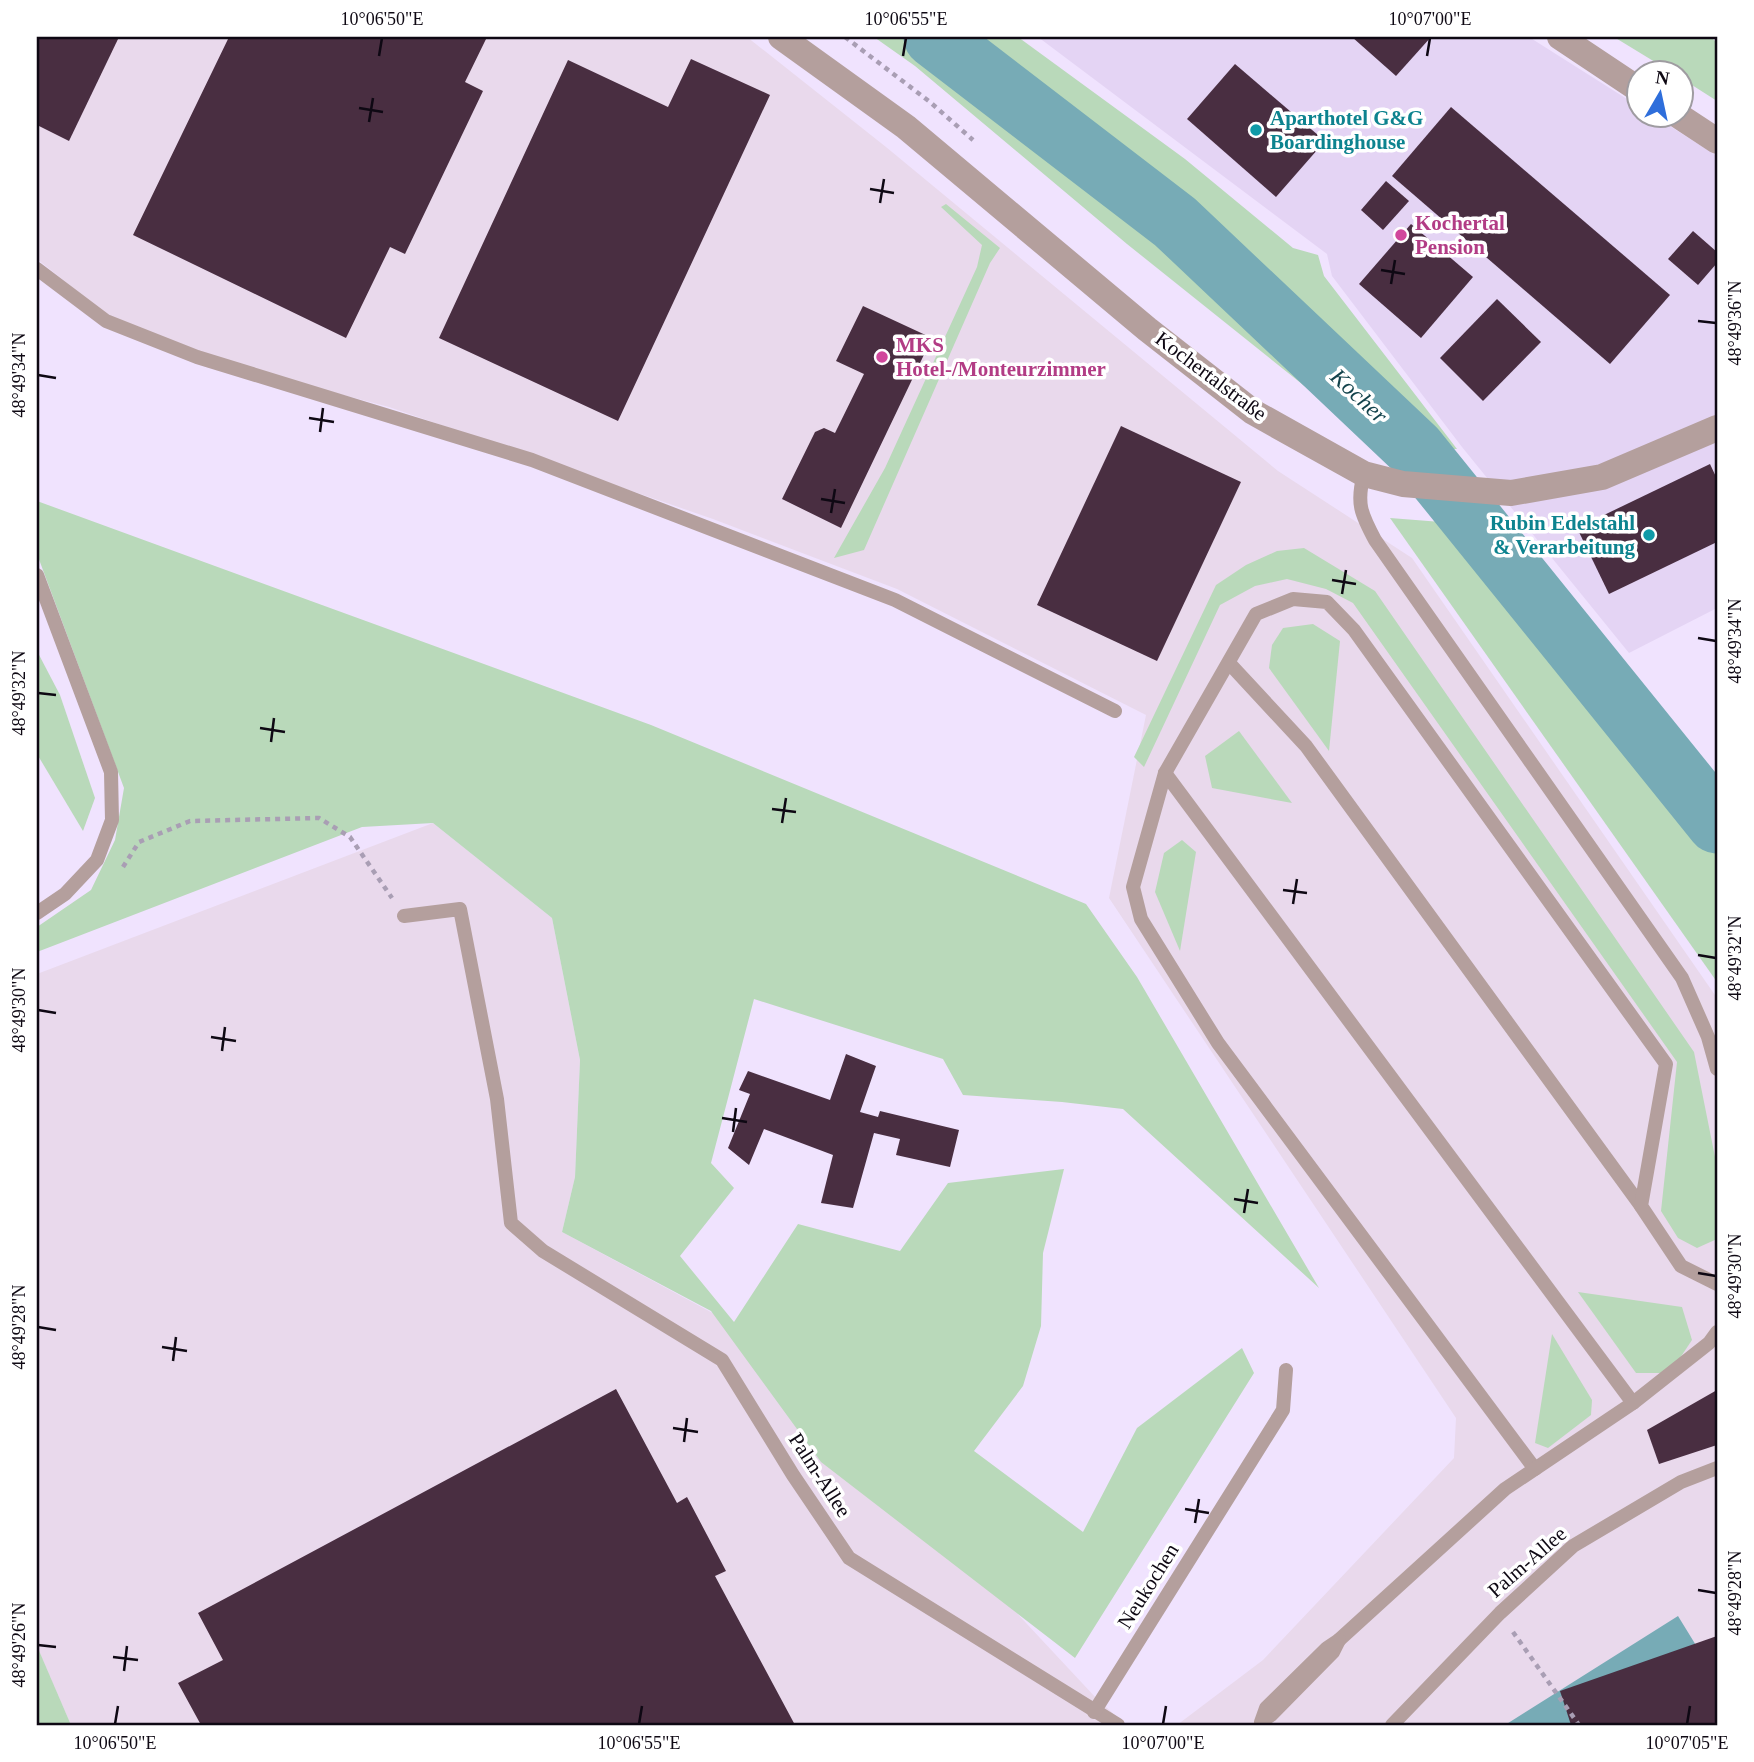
<svg xmlns="http://www.w3.org/2000/svg" width="1754" height="1762" viewBox="0 0 1754 1762" font-family="Georgia,serif">
  <style>
    .built { fill: #e4d4f4 }
    .industrial { fill: #e9d9ec }
    .green { fill: #b9d9ba }
    .water { fill: #77abb6 }
    .lines { fill: none; stroke-linecap: round; stroke-linejoin: round }
    .river { stroke: #77abb6; stroke-width: 61 }
    .building { fill: #492e41 }
    .path { stroke: #a99eb4; stroke-width: 4.5; stroke-dasharray: 5 5; stroke-linecap: butt }
    .lane { stroke: #b49f9d; stroke-width: 14 }
    .street { stroke: #b49f9d; stroke-width: 26 }
    .ticks { fill: none; stroke: #0e0813; stroke-width: 2.5 }
    .culture-dot { fill: #0f9aa8; stroke: #fff; stroke-width: 2.5 }
    .hotel-dot { fill: #d1479c; stroke: #fff; stroke-width: 2.5 }
    .labels { text-anchor: middle; dominant-baseline: central; stroke-width: 7; stroke-linejoin: round; paint-order: stroke }
    .culture-label { font-size: 21px; font-weight: bold; fill: #0d838f; stroke: #fff; text-anchor: start }
    .hotel-label { font-size: 21px; font-weight: bold; fill: #b23c85; stroke: #fff; text-anchor: start }
    .street-label { font-size: 21px; fill: #0e0813; stroke: #fff }
    .water-label { font-size: 23px; font-style: italic; fill: #13434c; stroke: #fff }
    .neatline { fill: none; stroke: #0e0813; stroke-width: 2.5 }
    .ticks-label { font-size: 18px; text-anchor: middle; fill: #0e0813 }
  </style>
  <rect width="100%" height="100%" fill="#f0e3fe"/>
  <path class="built" d="M1038 37H1529L1638 106V116H1654L1717 156V608L1629 653 1462 447 1332 276 1327 254Z"/>
  <g class="industrial">
    <path d="M37 37H747L886 147 1278 471 1412 558 1717 998V1725H1177L1263 1660 1454 1458 1456 1418 1109 898 1146 715 897 589 713 519 389 407 191 355 112 319 37 259Z"/>
    <path d="M433 823 552 918 580 1060 575 1177 562 1232 761 1339 1097 1699 1126 1725H71L37 1647V974Z"/>
  </g>
  <g class="green">
    <path d="M874 37H1018L1185 159 1293 248 1318 255 1324 276 1457 449H1431L1347 420 1127 244 915 66Z"/>
    <path d="M1614 37H1711L1717 43V101L1681 78 1680 74 1673 73Z"/>
    <path d="M946 204 1000 248 990 263 864 550 834 558 885 468 977 267 982 245 941 207Z"/>
    <path d="M37 501 651 725 1086 904 1137 977 1319 1288 1123 1109 1062 1102 963 1095 943 1059 754 999 711 1163 734 1188 680 1256 734 1322 798 1224 900 1251 948 1183 1064 1169 1043 1253 1041 1326 1023 1386 974 1451 1083 1532 1137 1428 1242 1348 1254 1373 1075 1658 821 1462 711 1311 562 1232 575 1177 580 1060 552 918 433 823 362 827 37 952V927L91 890 115 840 124 788 37 554Z"/>
    <path d="M1390 518 1505 527 1717 790V982Z"/>
    <path d="M1304 548 1375 591 1694 1052 1717 1167V1239L1697 1248 1678 1238 1661 1211 1677 1062 1353 603 1326 589 1287 579 1255 586 1220 605 1144 767 1134 757 1216 585 1246 565 1277 551Z"/>
    <path d="M1313 624 1340 641 1329 751 1269 668 1272 645 1283 628Z"/>
    <path d="M37 651 60 695 95 798 83 831 37 754Z"/>
    <path d="M1239 731 1292 803 1212 788 1205 756Z"/>
    <path d="M1182 840 1196 852 1180 951 1155 892 1164 853Z"/>
    <path d="M1578 1292 1682 1307 1692 1340 1670 1373H1636Z"/>
    <path d="M1552 1334 1592 1400 1591 1415 1548 1448 1535 1443Z"/>
    <path d="M37 1646 71 1725H37Z"/>
  </g>
  <path class="water" d="M1678 1616 1713 1673 1603 1714 1607 1725H1505Z"/>
  <g class="lines">
    <path class="river" d="M934 37 1175 222 1415 449 1717 823"/>
  </g>
  <g class="building">
    <path d="M37 37H119L69 141 37 125Z"/>
    <path d="M229 37H487L465 82 483 91 405 254 390 247 346 338 133 235Z"/>
    <path d="M1352 37H1431L1396 76Z"/>
    <path d="M691 59 770 95 618 421 439 338 568 60 668 107Z"/>
    <path d="M1235 64 1325 141 1276 197 1187 119Z"/>
    <path d="M1451 107 1670 295 1610 364 1392 176Z"/>
    <path d="M1386 181 1409 201 1383 230 1361 210Z"/>
    <path d="M1411 224 1473 277 1421 338 1359 284Z"/>
    <path d="M1693 231 1717 252V263L1698 285 1668 259Z"/>
    <path d="M1497 299 1541 342 1483 401 1440 358Z"/>
    <path d="M863 306 932 338 841 528 782 499 815 432 824 428 835 433 864 374 836 361Z"/>
    <path d="M1121 426 1241 482 1157 661 1037 605Z"/>
    <path d="M1710 464 1717 479V542L1609 594 1577 528Z"/>
    <path d="M846 1054 876 1066 860 1112 878 1117 880 1111 959 1130 950 1167 896 1155 900 1139 874 1133 853 1208 821 1203 833 1155 764 1129 749 1165 728 1148 750 1094 739 1090 748 1071 830 1100Z"/>
    <path d="M616 1389 677 1503 687 1497 726 1571 715 1576 795 1725H201L178 1683 223 1660 198 1613Z"/>
    <path d="M1717 1390V1445L1659 1464 1647 1430Z"/>
    <path d="M1717 1636V1725H1571L1560 1691Z"/>
  </g>
  <g class="lines">
    <g class="path">
      <path d="M845 37 930 102 973 140"/>
      <path d="M123 867 139 842 190 821 319 818 350 837 392 898"/>
      <path d="M1513 1632 1579 1725"/>
    </g>
    <g class="lane">
      <path d="M37 269 106 321 197 357 532 460 895 600 1115 711"/>
      <path d="M1364 474C1356 503 1361 514 1375 540L1682 978 1708 1037 1717 1069"/>
      <path d="M37 575 111 772 112 820 97 860 65 894 37 913"/>
      <path d="M1229 663 1306 746 1641 1206"/>
      <path d="M1165 773 1633 1403"/>
      <path d="M404 916 460 909 497 1099 511 1223 543 1251 722 1360 793 1475 849 1558 1118 1725"/>
      <path d="M1535 1469 1218 1043 1141 919 1133 887 1165 773 1256 614 1293 599 1327 602 1354 630 1666 1064 1641 1206 1681 1266 1717 1284"/>
      <path d="M1339 1640 1505 1489 1633 1403 1709 1343 1717 1332"/>
      <path d="M1339 1640 1333 1652 1271 1715 1261 1722 1266 1708 1327 1648Z"/>
      <path d="M1094 1712 1283 1410 1286 1370"/>
      <path d="M1392 1725 1500 1613 1573 1546 1681 1482 1717 1468"/>
    </g>
    <g class="street">
      <path d="M781 37 906 127 1147 329 1253 412 1364 474 1403 484 1511 493 1602 477 1717 428"/>
      <path d="M1560 37 1638 89"/>
      <path d="M1679 116 1717 141"/>
    </g>
  </g>
  <path class="ticks" d="M379 56 382 38M903 56 906 38M1427 56 1430 38M359 108 383 112M369 122 373 98M870 189 894 193M880 203 884 179M1381 270 1405 274M1391 284 1395 260M1698 321 1716 323M38 375 56 378M309 418 334 422M320 432 323 408M821 499 845 503M831 513 835 489M1332 580 1356 584M1342 594 1346 570M1698 638 1716 641M38 693 56 695M260 728 285 732M271 742 274 718M772 809 796 812M782 823 786 798M1283 890 1307 893M1293 904 1297 879M1698 955 1716 958M38 1010 56 1013M211 1037 236 1041M222 1051 225 1027M722 1118 747 1122M733 1132 736 1108M1234 1199 1258 1203M1244 1213 1248 1189M1698 1273 1716 1276M38 1327 56 1330M162 1347 187 1351M173 1361 176 1337M673 1428 698 1432M684 1442 687 1418M1185 1509 1209 1513M1195 1523 1199 1499M1698 1590 1716 1593M38 1645 56 1647M113 1657 138 1660M124 1671 127 1646M115 1724 118 1706M639 1724 642 1706M1163 1724 1166 1706M1687 1724 1690 1706"/>
  <g class="culture-dot">
    <circle cx="1256" cy="130" r="7"/>
    <circle cx="1649" cy="535" r="7"/>
  </g>
  <g class="hotel-dot">
    <circle cx="1401" cy="235" r="7"/>
    <circle cx="882" cy="357" r="7"/>
  </g>
  <g class="labels">
    <g class="culture-label">
      <text x="1270" y="118">Aparthotel G&amp;G<tspan x="1270" dy="24">Boardinghouse</tspan></text>
      <text x="1635" y="523" text-anchor="end">Rubin Edelstahl<tspan x="1635" dy="24">&amp; Verarbeitung</tspan></text>
    </g>
    <g class="hotel-label">
      <text x="1415" y="223">Kochertal<tspan x="1415" dy="24">Pension</tspan></text>
      <text x="896" y="345">MKS<tspan x="896" dy="24">Hotel-/Monteurzimmer</tspan></text>
    </g>
    <g class="street-label">
      <text transform="translate(1211 376) rotate(37)">Kochertalstraße</text>
      <text transform="translate(820 1475) rotate(57)">Palm-Allee</text>
      <text transform="translate(1527 1562) rotate(-41)">Palm-Allee</text>
      <text transform="translate(1148 1586) rotate(-58)">Neukochen</text>
    </g>
    <g class="water-label">
      <text transform="translate(1359 396) rotate(43)">Kocher</text>
    </g>
  </g>
  <rect width="1754" height="1762" fill="none" stroke="#ffffff" stroke-width="77"/>
  <g transform="translate(1660 94) rotate(9)"><circle r="33" fill="#ffffff" stroke="#9f9ca1" stroke-width="2"/>
  <path d="M0-5L12 26L0 18L-12 26Z" fill="#2e6edb"/>
  <text y="-10" font-size="19" font-weight="bold" text-anchor="middle" fill="#0e0813">N</text>
  </g>
  <rect x="38" y="38" width="1678" height="1686" class="neatline"/>
  <g class="ticks-label">
    <text x="382" y="25">10°06'50"E</text>
    <text x="906" y="25">10°06'55"E</text>
    <text x="1430" y="25">10°07'00"E</text>
    <text transform="translate(1735 323) rotate(-90)" y="6">48°49'36"N</text>
    <text transform="translate(19 375) rotate(-90)" y="6">48°49'34"N</text>
    <text transform="translate(1735 641) rotate(-90)" y="6">48°49'34"N</text>
    <text transform="translate(19 693) rotate(-90)" y="6">48°49'32"N</text>
    <text transform="translate(1735 958) rotate(-90)" y="6">48°49'32"N</text>
    <text transform="translate(19 1010) rotate(-90)" y="6">48°49'30"N</text>
    <text transform="translate(1735 1276) rotate(-90)" y="6">48°49'30"N</text>
    <text transform="translate(19 1327) rotate(-90)" y="6">48°49'28"N</text>
    <text transform="translate(1735 1593) rotate(-90)" y="6">48°49'28"N</text>
    <text transform="translate(19 1645) rotate(-90)" y="6">48°49'26"N</text>
    <text x="115" y="1749">10°06'50"E</text>
    <text x="639" y="1749">10°06'55"E</text>
    <text x="1163" y="1749">10°07'00"E</text>
    <text x="1687" y="1749">10°07'05"E</text>
  </g>
</svg>
